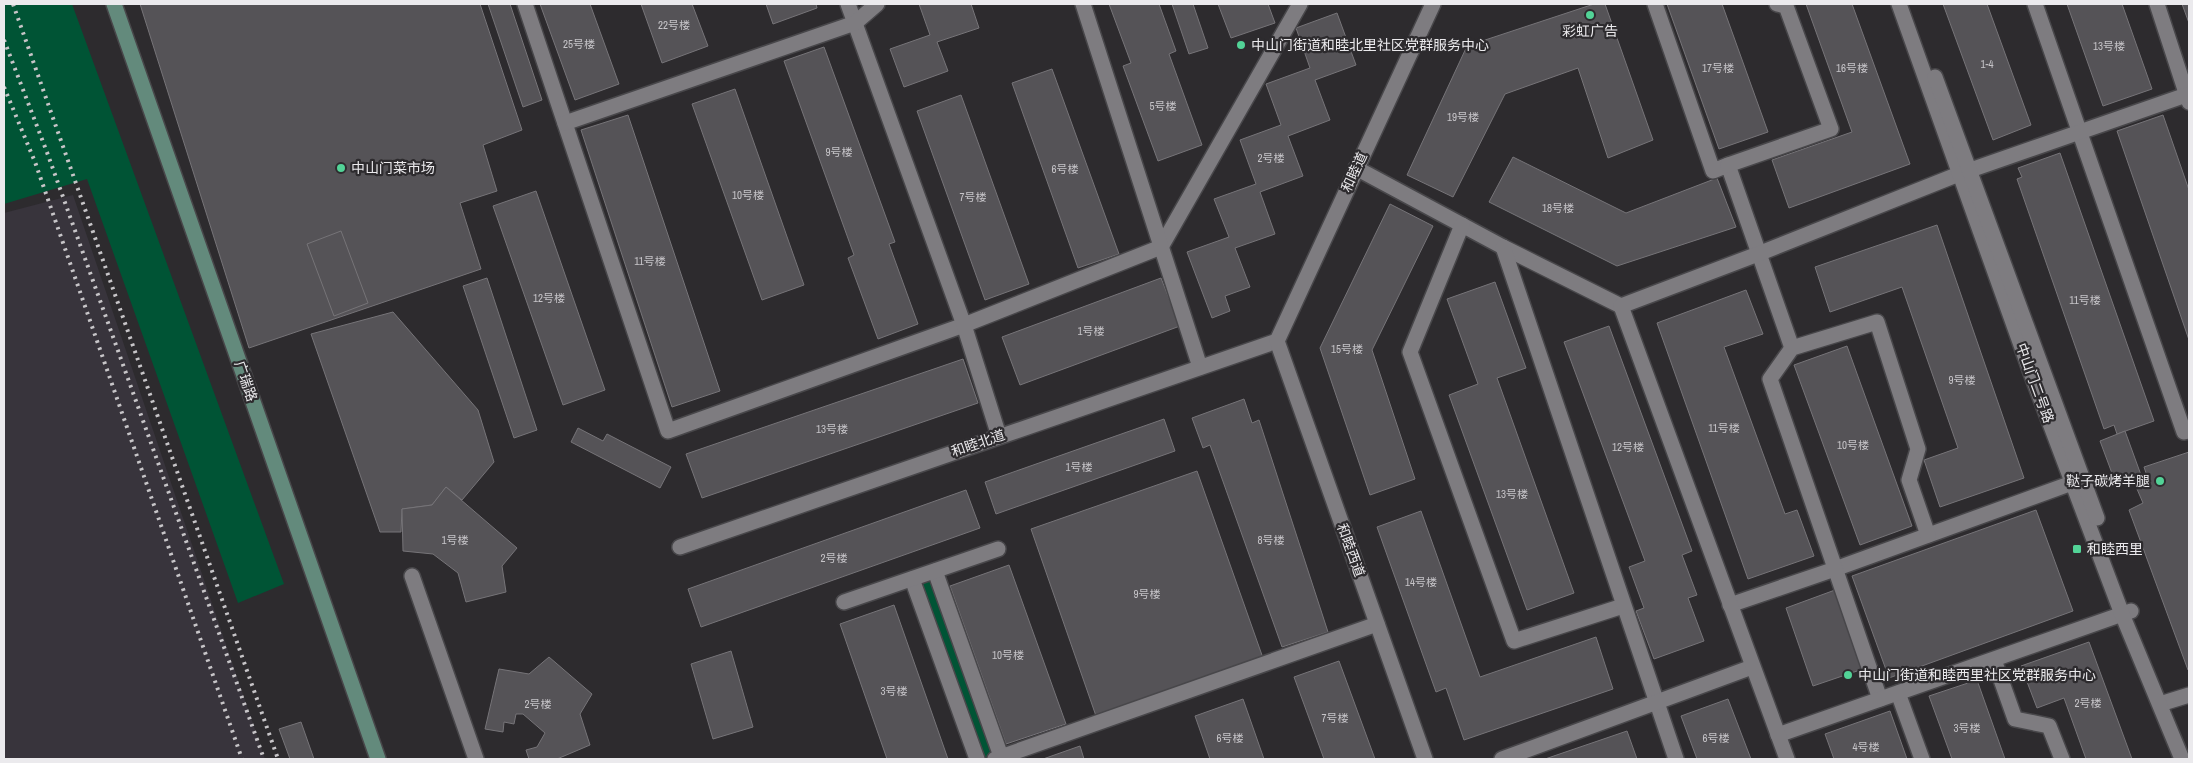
<svg xmlns="http://www.w3.org/2000/svg" width="2193" height="763" viewBox="0 0 2193 763" font-family="'Archivo Narrow','Noto Sans SC',sans-serif">
  <style>
    .built { fill: #38343c }
    .green { fill: #005435 }
    .building { fill: #555357; stroke: #767478 }
    .lines { fill: none; stroke-linecap: round; stroke-linejoin: round }
    .minor-casing { stroke: #48474a; stroke-width: 18 }
    .tertiary-casing { stroke: #48474a; stroke-width: 18 }
    .secondary-casing { stroke: #48474a; stroke-width: 18 }
    .minor { stroke: #7e7c80; stroke-width: 15 }
    .tertiary { stroke: #7e7c80; stroke-width: 15 }
    .secondary { stroke: #638a7c; stroke-width: 15 }
    .rail { stroke: #c7c5c8; stroke-width: 4; stroke-dasharray: 2.5 5; stroke-linecap: butt }
    .poi-dot { fill: #52d397; stroke: #2d2b2e; stroke-width: 2 }
    .labels { text-anchor: middle; dominant-baseline: central; stroke-width: 4.5; stroke-linejoin: round; paint-order: stroke }
    .number-label { font-size: 11px; fill: #c6c4c8 }
    .poi-label { font-size: 14px; fill: #ebeaed; stroke: #2d2b2e; text-anchor: start }
    .street-label { font-size: 14px; fill: #ebeaed; stroke: #2d2b2e }
  </style>
  <rect width="100%" height="100%" fill="#2d2b2e"/>
  <path class="built" d="M73 195 265 759H4V213Z"/>
  <g class="green">
    <path d="M4 4H72L284 584 238 603 87 179 4 204Z"/>
    <path d="M930 573 1000 759H977L914 584Z"/>
  </g>
  <g class="building">
    <path d="M140 4H480L522 130 483 145 497 191 460 203 481 269 249 348Z"/>
    <path d="M488 4H510L542 100 523 107Z"/>
    <path d="M540 4H590L619 84 575 100Z"/>
    <path d="M641 4H692L708 46 662 63Z"/>
    <path d="M766 4H816L817 8 773 24Z"/>
    <path d="M919 4H971L979 28 937 42 948 71 904 87 890 49 930 35Z"/>
    <path d="M1109 4H1159L1176 51 1169 54 1202 145 1158 161 1123 66 1131 63Z"/>
    <path d="M1172 4H1193L1208 48 1189 54Z"/>
    <path d="M1218 4H1268L1275 23 1231 38Z"/>
    <path d="M1594 4H1605L1653 140 1608 158 1578 68 1505 94 1453 197 1407 175 1467 46Z"/>
    <path d="M1667 4H1722L1768 132 1719 149Z"/>
    <path d="M1806 4H1852L1910 164 1789 208 1772 160 1852 132Z"/>
    <path d="M1943 4H1987L2031 125 1993 140Z"/>
    <path d="M2067 4H2122L2152 89 2103 106Z"/>
    <path d="M2182 4H2189V23Z"/>
    <path d="M1337 13 1356 65 1315 80 1330 120 1288 136 1303 176 1260 192 1275 234 1235 248 1250 287 1225 296 1230 311 1212 318 1187 252 1229 237 1214 199 1256 184 1240 140 1281 125 1266 84 1310 68 1296 28Z"/>
    <path d="M824 47 895 242 889 244 918 324 878 339 848 258 854 255 784 61Z"/>
    <path d="M1052 69 1119 254 1078 268 1012 83Z"/>
    <path d="M735 89 804 285 762 300 692 104Z"/>
    <path d="M961 95 1029 284 985 300 917 111Z"/>
    <path d="M628 115 720 391 672 407 581 130Z"/>
    <path d="M2163 115 2189 190V340L2117 131Z"/>
    <path d="M2060 153 2154 421 2117 434 2114 425 2104 429 2017 179 2022 177 2018 168Z"/>
    <path d="M1513 157 1626 213 1717 178 1736 227 1617 266 1489 202Z"/>
    <path d="M536 191 605 390 563 405 493 206Z"/>
    <path d="M1390 204 1433 226 1372 350 1415 479 1370 495 1320 348Z"/>
    <path d="M1937 225 2024 478 1940 507 1924 460 1958 448 1902 287 1830 312 1815 267Z"/>
    <path d="M341 231 368 303 334 316 307 244Z"/>
    <path d="M487 278 537 430 514 438 463 286Z"/>
    <path d="M1161 278 1180 326 1020 385 1002 337Z"/>
    <path d="M1495 282 1526 368 1497 378 1574 593 1527 610 1449 395 1478 384 1447 299Z"/>
    <path d="M1746 290 1763 334 1724 347 1785 514 1797 510 1814 556 1748 579 1657 323Z"/>
    <path d="M393 312 478 410 494 462 462 500 446 487 432 505 402 509 401 532H380L311 334Z"/>
    <path d="M1609 326 1692 551 1682 555 1697 595 1688 598 1704 641 1654 659 1636 611 1644 608 1629 567 1645 561 1564 342Z"/>
    <path d="M1847 346 1912 526 1860 545 1794 365Z"/>
    <path d="M963 359 978 403 702 498 686 454Z"/>
    <path d="M1244 399 1252 423 1259 420 1328 632 1282 647 1210 445 1203 448 1192 418Z"/>
    <path d="M1164 419 1175 451 996 514 985 482Z"/>
    <path d="M578 428 603 441 607 434 671 467 660 488 571 442Z"/>
    <path d="M2125 431 2141 475 2116 484 2100 441Z"/>
    <path d="M2189 452V670H2188L2129 510 2143 503 2137 489 2150 485 2144 467Z"/>
    <path d="M1197 471 1263 658 1096 716 1031 529Z"/>
    <path d="M446 487 517 548 502 566 506 592 466 602 458 573 433 554 403 551 402 509 432 505Z"/>
    <path d="M966 490 980 528 701 627 688 589Z"/>
    <path d="M2036 510 2073 611 1889 678 1852 576Z"/>
    <path d="M1421 511 1480 677 1596 637 1613 689 1464 740 1446 688 1436 692 1377 527Z"/>
    <path d="M1009 565 1066 724 1006 744 950 586Z"/>
    <path d="M1835 590 1863 669 1813 686 1786 608Z"/>
    <path d="M894 605 948 759H887L840 624Z"/>
    <path d="M2089 642 2132 759H2086L2064 698 2037 708 2021 666Z"/>
    <path d="M731 651 753 727 713 739 691 664Z"/>
    <path d="M549 657 592 694 580 714 590 745 557 759H529L526 750 537 747 545 733 523 714H516L514 724 504 722 503 732 485 729 499 669 529 674Z"/>
    <path d="M1339 661 1375 759H1324L1294 677Z"/>
    <path d="M1977 680 2005 759H1952L1929 696Z"/>
    <path d="M1243 699 1264 759H1210L1195 716Z"/>
    <path d="M1728 699 1751 759H1697L1681 716Z"/>
    <path d="M1890 711 1907 759H1834L1825 734Z"/>
    <path d="M301 722 314 759H290L279 729Z"/>
    <path d="M1627 731 1637 759H1545Z"/>
    <path d="M1080 746 1084 759H1043Z"/>
  </g>
  <g class="lines">
    <defs>
      <g id="minor">
        <path d="M525 4 668 431 964 325 1161 247 1300 4"/>
        <path d="M848 4 964 325 999 436"/>
        <path d="M1083 4 1200 367"/>
        <path d="M1655 4 1713 171 1728 165 1792 348"/>
        <path d="M2035 4 2184 432 2189 431"/>
        <path d="M2157 4 2189 102"/>
        <path d="M565 123 855 23 877 4"/>
        <path d="M1728 165 1831 129 1786 6 1777 4"/>
        <path d="M1356 168 1503 247 1621 306"/>
        <path d="M1462 225 1410 352 1514 641 1623 606"/>
        <path d="M1503 247 1676 759"/>
        <path d="M680 547 1277 341"/>
        <path d="M935 571 1002 759"/>
        <path d="M412 576 476 759"/>
        <path d="M912 579 977 759"/>
        <path d="M844 602 998 549"/>
        <path d="M1730 605 1835 569 2083 479"/>
        <path d="M1994 660 2015 719 2049 726 2062 759"/>
        <path d="M1898 693 1922 759"/>
        <path d="M1880 699 1770 379 1792 348 1877 322 1918 449 1909 480 1928 535"/>
        <path d="M2160 704 2189 695"/>
        <path d="M1778 735 2131 611"/>
        <path d="M995 759 1377 624"/>
        <path d="M1502 759 1752 667"/>
        <path d="M1787 759 1621 306 1758 254 1959 174 2189 94"/>
      </g>
      <g id="tertiary">
        <path d="M1899 4 2031 373 2122 614 2182 759"/>
        <path d="M1935 77 2097 518"/>
        <path d="M1425 759 1277 341 1433 4"/>
      </g>
      <path id="secondary" d="M114 4 378 759"/>
    </defs>
    <use href="#minor" class="minor-casing"/>
    <use href="#tertiary" class="tertiary-casing"/>
    <use href="#secondary" class="secondary-casing"/>
    <use href="#minor" class="minor"/>
    <use href="#tertiary" class="tertiary"/>
    <use href="#secondary" class="secondary"/>
    <g class="rail">
      <path d="M13 4 278 759"/>
      <path d="M4 40 48 155 264 759"/>
      <path d="M4 87 35 162 242 759"/>
    </g>
  </g>
  <g class="poi-dot">
    <circle cx="1590" cy="15" r="5"/>
    <circle cx="1241" cy="45" r="5"/>
    <circle cx="341" cy="168" r="5"/>
    <circle cx="2160" cy="481" r="5"/>
    <rect x="2072" y="544" width="10" height="10" rx="2.5"/>
    <circle cx="1848" cy="675" r="5"/>
  </g>
  <g class="labels">
    <g class="number-label">
      <text x="674" y="25">22号楼</text>
      <text x="579" y="44">25号楼</text>
      <text x="2109" y="46">13号楼</text>
      <text x="1987" y="64">1-4</text>
      <text x="1718" y="68">17号楼</text>
      <text x="1852" y="68">16号楼</text>
      <text x="1163" y="106">5号楼</text>
      <text x="1463" y="117">19号楼</text>
      <text x="839" y="152">9号楼</text>
      <text x="1271" y="158">2号楼</text>
      <text x="1065" y="169">6号楼</text>
      <text x="748" y="195">10号楼</text>
      <text x="973" y="197">7号楼</text>
      <text x="1558" y="208">18号楼</text>
      <text x="650" y="261">11号楼</text>
      <text x="549" y="298">12号楼</text>
      <text x="2085" y="300">11号楼</text>
      <text x="1091" y="331">1号楼</text>
      <text x="1347" y="349">15号楼</text>
      <text x="1962" y="380">9号楼</text>
      <text x="1724" y="428">11号楼</text>
      <text x="832" y="429">13号楼</text>
      <text x="1853" y="445">10号楼</text>
      <text x="1628" y="447">12号楼</text>
      <text x="1079" y="467">1号楼</text>
      <text x="1512" y="494">13号楼</text>
      <text x="455" y="540">1号楼</text>
      <text x="1271" y="540">8号楼</text>
      <text x="834" y="558">2号楼</text>
      <text x="1421" y="582">14号楼</text>
      <text x="1147" y="594">9号楼</text>
      <text x="1008" y="655">10号楼</text>
      <text x="894" y="691">3号楼</text>
      <text x="2088" y="703">2号楼</text>
      <text x="538" y="704">2号楼</text>
      <text x="1335" y="718">7号楼</text>
      <text x="1967" y="728">3号楼</text>
      <text x="1230" y="738">6号楼</text>
      <text x="1716" y="738">6号楼</text>
      <text x="1866" y="747">4号楼</text>
    </g>
    <g class="poi-label">
      <text x="1590" y="31" text-anchor="middle">彩虹广告</text>
      <text x="1251" y="45">中山门街道和睦北里社区党群服务中心</text>
      <text x="351" y="168">中山门菜市场</text>
      <text x="2150" y="481" text-anchor="end">鞑子碳烤羊腿</text>
      <text x="2087" y="549">和睦西里</text>
      <text x="1858" y="675">中山门街道和睦西里社区党群服务中心</text>
    </g>
    <g class="street-label">
      <text transform="translate(1354 172) rotate(-65)">和睦道</text>
      <text transform="translate(246 381) rotate(71)">广瑞路</text>
      <text transform="translate(2035 383) rotate(70)">中山门二号路</text>
      <text transform="translate(978 443) rotate(-19)">和睦北道</text>
      <text transform="translate(1351 550) rotate(70)">和睦西道</text>
    </g>
  </g>
  <rect width="2193" height="763" fill="none" stroke="#ebeaed" stroke-width="10"/>
</svg>
